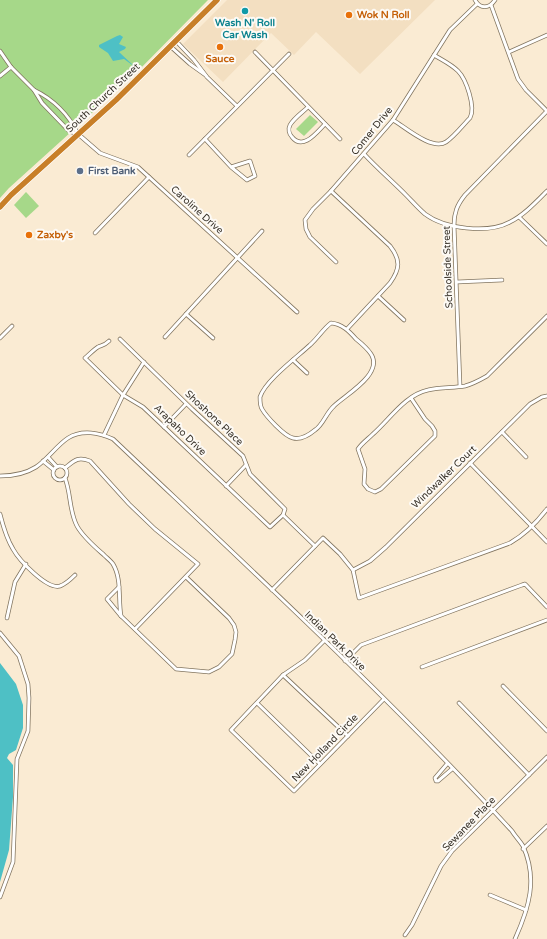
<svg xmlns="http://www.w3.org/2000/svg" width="547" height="939" viewBox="0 0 547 939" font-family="'Varela Round',sans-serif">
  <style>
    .built { fill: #f3dfc1 }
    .green { fill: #a6d889 }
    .water { fill: #4ec0c5 }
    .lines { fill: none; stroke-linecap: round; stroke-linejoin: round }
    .street-casing { stroke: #827560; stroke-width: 4.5 }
    .highway-casing { stroke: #fff; stroke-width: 7 }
    .street { stroke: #fff; stroke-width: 3 }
    .highway { stroke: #c87f28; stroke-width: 5.5 }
    .culture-dot { fill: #0f9aa8; stroke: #fdfaf5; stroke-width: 1.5 }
    .food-dot { fill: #e8710a; stroke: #fdfaf5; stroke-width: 1.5 }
    .service-dot { fill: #5c6f8a; stroke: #fdfaf5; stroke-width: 1.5 }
    .labels { text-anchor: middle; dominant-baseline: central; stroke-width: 4; stroke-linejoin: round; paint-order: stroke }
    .food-label { font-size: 10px; font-weight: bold; fill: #c56008; stroke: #fdfaf5; text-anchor: start }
    .culture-label { font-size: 10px; font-weight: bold; fill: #0d838f; stroke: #fdfaf5 }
    .street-label { font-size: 10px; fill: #373128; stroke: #fdfaf5 }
    .service-label { font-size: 10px; font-weight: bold; fill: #4e5e75; stroke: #fdfaf5; text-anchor: start }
  </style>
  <rect width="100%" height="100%" fill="#faebd3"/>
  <path class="built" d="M227 0H435L360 74 316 32 294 55 271 33 223 82 183 44Z"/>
  <g class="green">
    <path d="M0 0H208L133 76 9 188 0 198Z"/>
    <path d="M310 115 318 122 304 136 296 129Z"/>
    <path d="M26 192 39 206 26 218 14 205Z"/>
  </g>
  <g class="water">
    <path d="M117 36 120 35 123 37 119 44 126 47 125 49 119 52 135 67 124 59 113 61 108 53 99 47V45Z"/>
    <path d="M0 663 16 684 23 705V728L16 750 9 754 7 758 13 765V797L9 850 0 882Z"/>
  </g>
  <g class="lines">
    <defs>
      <g id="street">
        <path d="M475 0C480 9 489 9 495 0"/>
        <path d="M491 5 518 79 526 90 547 111"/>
        <path d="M176 41 194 60 207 77 237 106"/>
        <path d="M170 46 190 64 204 74"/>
        <path d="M0 51 11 67 34 90 42 103 69 131 78 134 100 153 138 167 297 312"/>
        <path d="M255 52 340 139"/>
        <path d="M509 52 547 35"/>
        <path d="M0 76 11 67"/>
        <path d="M34 90C53 99 69 115 78 134"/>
        <path d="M308 107C303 112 294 118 290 125 288 129 289 134 292 137 303 151 317 132 325 124"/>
        <path d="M393 120C405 127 432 151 446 142 454 137 463 125 470 118 476 107 466 79 458 71 451 64 442 60 434 55"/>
        <path d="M205 139 231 167 250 161 255 176 247 180 231 167"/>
        <path d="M364 154C377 168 392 181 406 195 412 201 418 208 425 214 445 229 488 234 510 222 524 215 536 202 547 191"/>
        <path d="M189 155 289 54"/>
        <path d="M331 191 390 246C401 260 400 269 390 283L347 329"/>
        <path d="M519 217 547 244"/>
        <path d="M95 233 149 177"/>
        <path d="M336 262 310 237 306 229 305 220 313 209 331 191 393 120 450 30 477 4"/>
        <path d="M457 282 502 280"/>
        <path d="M378 296 404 320"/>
        <path d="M186 314 213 338"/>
        <path d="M331 323C342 324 349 331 356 339 361 343 367 348 371 354 384 374 345 395 334 406 326 413 323 425 315 430 309 435 301 440 293 438 284 436 266 416 262 409 260 406 260 400 260 397 265 381 297 357 310 345 318 338 323 329 331 323Z"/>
        <path d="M165 337 262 231"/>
        <path d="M0 338 12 326"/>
        <path d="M109 341C105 345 103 345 98 347 93 350 89 355 85 358L123 395 143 407 270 527 283 515 285 509 250 474 243 456 192 409 120 339"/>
        <path d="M293 360 307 373"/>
        <path d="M460 386 454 225C454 213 457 205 465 195L547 111"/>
        <path d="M411 398 425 419 432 426 435 431V436L381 489 375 492 368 489 364 484 365 469 358 449C362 443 368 439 373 434 390 419 405 395 428 390 440 387 453 388 465 386 473 384 480 380 487 376L547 316"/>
        <path d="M164 427 186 404"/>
        <path d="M502 432 526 457"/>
        <path d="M104 435 123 395 144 362"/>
        <path d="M48 457 57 467"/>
        <path d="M43 461 54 470"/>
        <path d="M470 463 547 542"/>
        <circle cx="60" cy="473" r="7"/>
        <path d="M65 468C74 461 77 456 90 461L129 504 155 529 198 564 135 629"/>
        <path d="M0 476C12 476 25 474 36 467 48 459 56 446 68 438 82 429 100 433 113 439 248 567 386 694 512 831 515 836 520 841 523 846 538 879 529 908 515 939"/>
        <path d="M65 478C71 493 69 511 77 526 83 537 95 547 104 555 107 558 111 561 113 564 122 579 118 599 121 616L176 669 209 672 219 667 232 654 235 640 236 632 234 625 229 618 186 577"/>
        <path d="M226 486 246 465"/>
        <path d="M0 514C3 526 7 539 13 549 19 560 47 590 60 586 66 584 71 579 75 575"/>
        <path d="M283 515 315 546"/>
        <path d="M353 570 370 561 386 547 530 404 542 397 547 396"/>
        <path d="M119 587 107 599 121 616"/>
        <path d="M272 590 323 538 340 554 353 570 359 598 510 543C524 535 537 522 547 509"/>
        <path d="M7 618 15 582 26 564"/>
        <path d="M0 633 19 656 28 684 29 698 28 731 17 759 13 862 0 897"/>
        <path d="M324 641 305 660 283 675 231 730 294 791 384 699"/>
        <path d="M345 661 361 645 522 585 525 584 547 607"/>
        <path d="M422 667 547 620"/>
        <path d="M283 675 348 736"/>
        <path d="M503 686 547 731"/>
        <path d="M257 703 320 764"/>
        <path d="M459 703 529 775"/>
        <path d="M447 764 435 778 436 781H438L452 769"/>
        <path d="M523 849 547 826"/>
        <path d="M490 895 526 910"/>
        <path d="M405 935 412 925 441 866 452 851 547 757"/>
      </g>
      <path id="highway" d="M0 207 11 195 116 100 217 0"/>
    </defs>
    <use href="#street" class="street-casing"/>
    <use href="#highway" class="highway-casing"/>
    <use href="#street" class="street"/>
    <use href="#highway" class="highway"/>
  </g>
  <circle class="culture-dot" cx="245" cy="11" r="4"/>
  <g class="food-dot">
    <circle cx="349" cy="15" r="4"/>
    <circle cx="220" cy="47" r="4"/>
    <circle cx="29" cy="235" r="4"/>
  </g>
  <circle class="service-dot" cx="80" cy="171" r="4"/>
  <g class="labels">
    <g class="food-label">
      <text x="357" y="15">Wok N Roll</text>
      <text x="220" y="59" text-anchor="middle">Sauce</text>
      <text x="37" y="235">Zaxby's</text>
    </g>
    <g class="culture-label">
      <text x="245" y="23">Wash N' Roll<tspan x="245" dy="12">Car Wash</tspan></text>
    </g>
    <g class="street-label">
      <text transform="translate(103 98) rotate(-43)">South Church Street</text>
      <text transform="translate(372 131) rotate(-51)">Comer Drive</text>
      <text transform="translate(197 210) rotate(42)">Caroline Drive</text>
      <text transform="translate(448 267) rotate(-92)">Schoolside Street</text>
      <text transform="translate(214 418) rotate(43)">Shoshone Place</text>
      <text transform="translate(180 430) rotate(44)">Arapaho Drive</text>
      <text transform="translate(444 477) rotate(-44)">Windwalker Court</text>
      <text transform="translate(335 641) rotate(44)">Indian Park Drive</text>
      <text transform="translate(325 748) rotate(-46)">New Holland Circle</text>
      <text transform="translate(469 824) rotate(-46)">Sewanee Place</text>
    </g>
    <g class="service-label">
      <text x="88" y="171">First Bank</text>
    </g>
  </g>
</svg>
